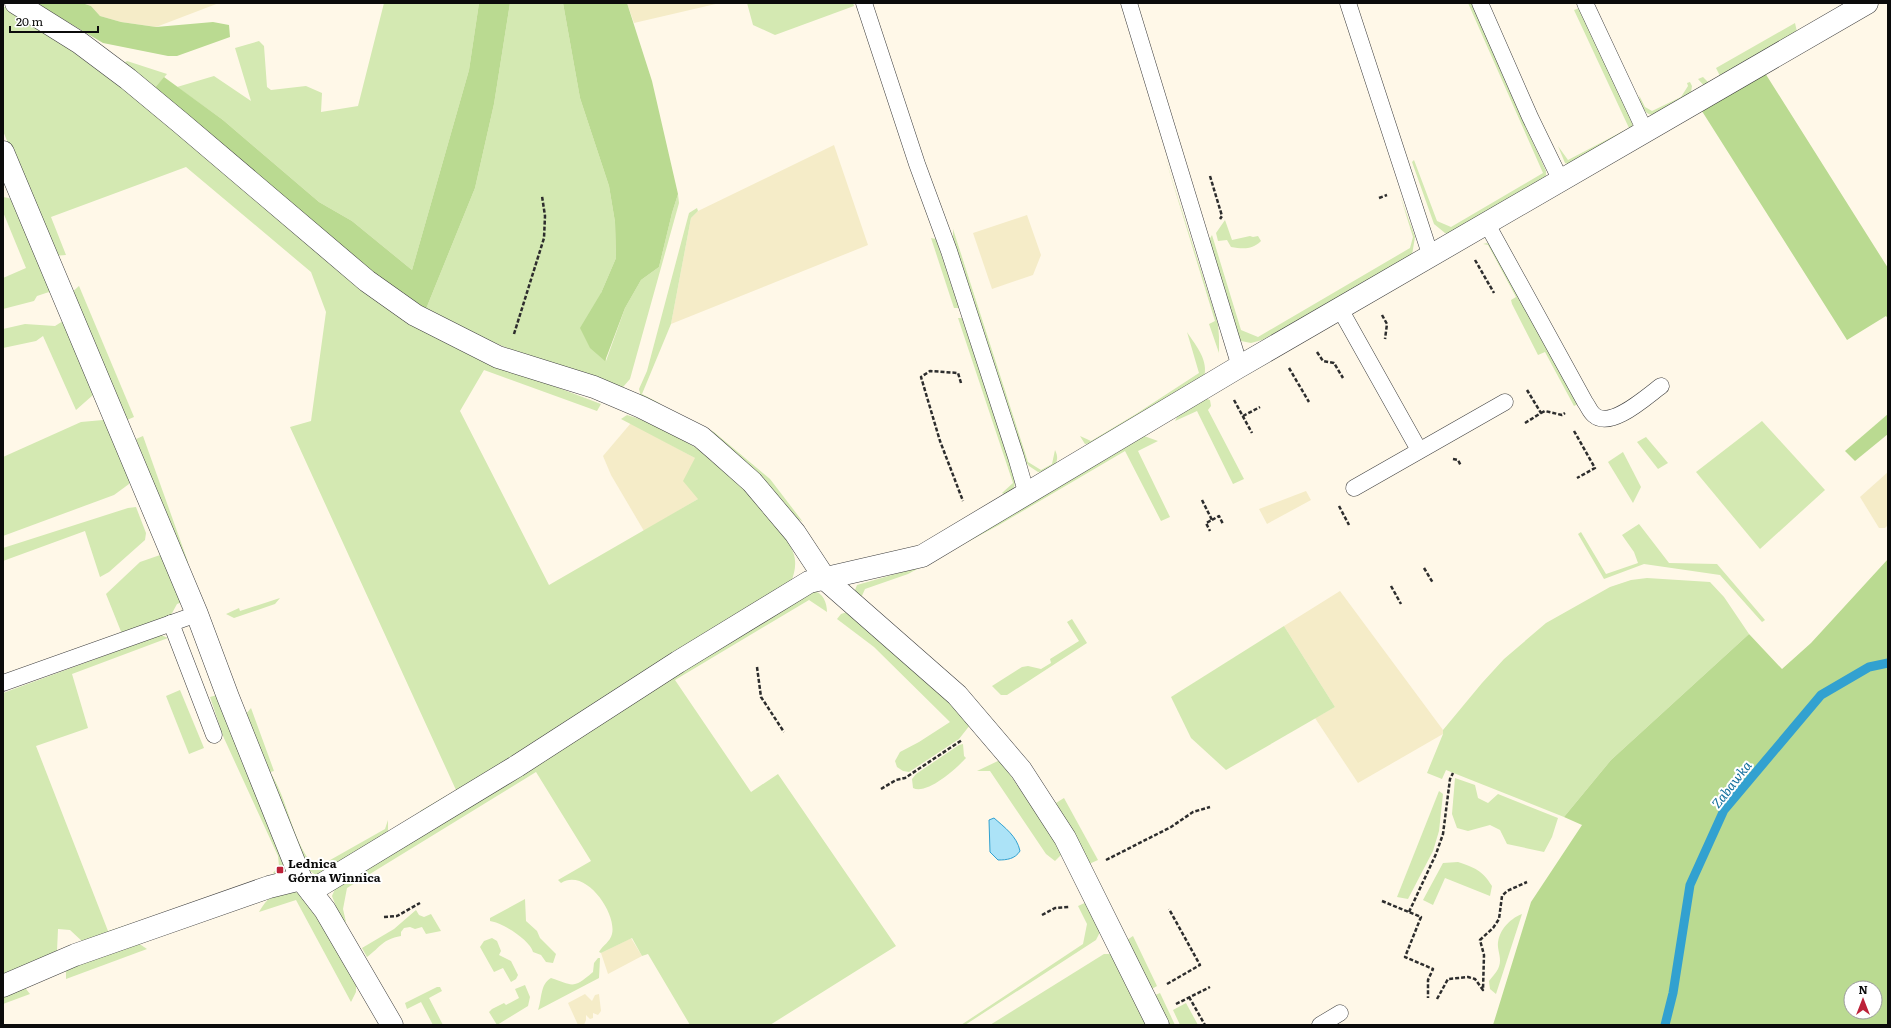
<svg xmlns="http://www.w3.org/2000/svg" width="1891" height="1028" viewBox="0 0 1891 1028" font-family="Literata,serif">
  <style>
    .farmland { fill: #f5ecc8 }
    .green { fill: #d4e9b2 }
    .forest { fill: #bada91; fill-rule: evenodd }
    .water { fill: #ace3f7; stroke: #32a1d0 }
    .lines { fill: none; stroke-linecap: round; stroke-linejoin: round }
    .stream { stroke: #32a1d0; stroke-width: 9 }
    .lane-casing { stroke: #3e3e3e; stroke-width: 17 }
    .street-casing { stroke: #3e3e3e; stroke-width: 23 }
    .path { stroke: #2d2d2d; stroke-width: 2.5; stroke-dasharray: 4 2; stroke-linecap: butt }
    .lane { stroke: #fff; stroke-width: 16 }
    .street { stroke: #fff; stroke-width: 22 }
    .poi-dot { fill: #bc2138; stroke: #fff; stroke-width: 1.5 }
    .labels { text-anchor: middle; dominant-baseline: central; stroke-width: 4; stroke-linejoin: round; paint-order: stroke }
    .poi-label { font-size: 12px; font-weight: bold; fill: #0b0b0b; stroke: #fff; text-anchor: start }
    .water-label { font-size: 13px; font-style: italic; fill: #136f9d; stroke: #fff }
  </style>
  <rect width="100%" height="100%" fill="#fff8e8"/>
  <g class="farmland">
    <path d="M82 3H219L156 27 121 22 100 16 91 6Z"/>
    <path d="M627 3H720L634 23Z"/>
    <path d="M834 145 868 245 671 324 691 218 698 211Z"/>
    <path d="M1027 215 1041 255 1033 275 992 289 973 233Z"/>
    <path d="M631 423 695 458 698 499 644 531 611 475 603 456Z"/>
    <path d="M1888 472V525L1885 528H1879L1860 497Z"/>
    <path d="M1306 491 1311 500 1267 524 1259 509Z"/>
    <path d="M1340 591 1443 730V734L1358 783 1315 718 1335 707 1284 626Z"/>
    <path d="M631 938 642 956 608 974 601 953Z"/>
    <path d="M585 994 592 1001 595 995 599 994 601 1011 598 1015 593 1013V1018L590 1019 586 1015V1020L584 1025H578L568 1003Z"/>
  </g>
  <g class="green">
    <path d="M384 3H479L469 70 412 270 352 221 319 202 223 120 177 87 214 76 251 101 235 48 259 41 264 46 267 87 271 90 306 86 322 93 321 112 358 106Z"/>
    <path d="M510 3H563L580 98 609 186 615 222 616 258 601 293 606 361 625 308 641 280 659 267 672 213 678 194 679 203 630 379 623 387C553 365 489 346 426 309L475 188 494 104Z"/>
    <path d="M747 3H853L854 6 775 35 753 25Z"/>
    <path d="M1468 3H1473L1505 81 1546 171V178L1451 235 1445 233 1434 224 1412 162 1414 160 1437 221 1451 227 1543 173Z"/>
    <path d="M3 6 45 31 490 362 601 404 597 411 484 370 460 411 549 585 698 499 683 481 695 458 621 419 627 415C651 422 672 433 693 446 704 452 711 465 724 467 747 491 781 521 793 552 797 562 795 572 791 582L421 814 420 811 456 790 290 427 311 421 326 312 311 272 186 167 51 217 66 255 54 256 3 131Z"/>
    <path d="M1579 8 1632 121 1633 128 1571 165 1565 163 1558 146 1568 160 1629 128 1574 10Z"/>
    <path d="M1795 23 1797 32 1707 89 1698 79 1703 77 1708 82 1720 76 1716 68Z"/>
    <path d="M127 61 167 74 153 90 124 63Z"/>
    <path d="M1690 82 1692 86 1690 98C1671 108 1644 132 1639 95L1645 107 1652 111 1681 97 1688 86 1687 83Z"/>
    <path d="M1164 154 1218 324 1219 337V353L1209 324 1215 321Z"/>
    <path d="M1400 195 1415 237 1412 255 1324 307 1262 340 1251 343 1241 341 1237 334 1208 242 1212 235 1241 330 1258 337 1410 248 1413 237Z"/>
    <path d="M3 197 14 199 50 285 49 292 37 296 34 301 3 309V278L26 268 3 212Z"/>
    <path d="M697 208 698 211 691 218 671 324 642 394 661 404 641 397 639 389 647 371 689 213Z"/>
    <path d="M1225 220 1232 240 1250 236 1253 237 1258 236 1261 241C1252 250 1243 249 1231 247L1227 240 1218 241 1216 233Z"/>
    <path d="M953 229 1028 462 1041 470 1052 464 1055 450C1062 464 1051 471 1038 472L1029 466 1024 460 953 238Z"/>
    <path d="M931 238 936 239 959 308H954Z"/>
    <path d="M1487 243 1491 246 1578 404 1574 406 1545 352 1538 355 1512 304 1511 300 1516 297 1488 245 1483 244Z"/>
    <path d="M79 286 134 417 127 420 70 294Z"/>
    <path d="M958 318H962L1016 480 1013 490 1006 495 1002 493 1013 483Z"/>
    <path d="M63 321 93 384V395L76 410 43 336 36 341 3 348V329L25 324 55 326Z"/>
    <path d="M1187 332C1196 346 1209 360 1204 378L1093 443 1085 444 1080 436 1091 441 1136 414 1199 373Z"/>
    <path d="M1202 397 1210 400 1211 406 1208 410 1244 479 1233 484 1197 411 1175 421 1180 412Z"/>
    <path d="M689 419 714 432 770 479 803 522 793 515Z"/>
    <path d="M103 420 110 423 129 471V484L114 495 3 536V457L81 422Z"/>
    <path d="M1762 421 1825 490 1760 549 1696 472Z"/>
    <path d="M143 436 188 562 184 563 136 439Z"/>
    <path d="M1144 436 1158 441 1138 451 1170 517 1161 521 1125 451 999 525 908 574 865 589 861 598 856 595 855 590 857 585 913 569Z"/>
    <path d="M1646 437 1668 463 1658 469 1637 442Z"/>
    <path d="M1623 452 1641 487 1633 503 1608 462Z"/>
    <path d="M136 507 146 533 145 540 109 572 100 577 85 531 3 561V548L128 508Z"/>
    <path d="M1639 524 1669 563 1717 564 1765 620 1762 622 1720 575 1644 564 1604 579 1578 534 1581 532 1606 574 1638 563 1634 552 1622 535Z"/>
    <path d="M163 554 181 600 180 603 177 604 171 615 122 634 106 594 140 562Z"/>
    <path d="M1647 578 1710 582 1724 597 1749 634 1611 760 1564 817 1446 770 1442 779 1427 773 1443 734V730L1482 683 1504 659 1546 623 1610 587 1631 580Z"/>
    <path d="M813 591C823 592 827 603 827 612L809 600 675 680 751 792 778 774 896 946 770 1025H690L648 954 642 956 632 938 601 953 599 952C603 945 610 942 612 934 617 914 586 867 561 883L558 880 591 861 536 772 347 888 343 909 346 922 341 920 332 896 335 889 672 675Z"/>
    <path d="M280 598 275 604 234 618 226 614 239 608 240 611Z"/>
    <path d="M847 612 948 701 970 725 959 739 909 772 903 771 897 767 895 761 900 752 919 742 950 722 874 647 837 619 841 614Z"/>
    <path d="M1072 619 1087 643 1007 695H1001L992 686 1022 667 1028 666 1041 669 1051 663 1050 659 1079 641 1067 622Z"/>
    <path d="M1284 626 1335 707 1226 770 1191 738 1171 697Z"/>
    <path d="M161 635 168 638 72 674 88 728 36 746 108 931 248 886 84 943 70 930 58 929 57 951 3 977V693Z"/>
    <path d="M180 690 204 748 189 754 166 696Z"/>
    <path d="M217 695 284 858V872L279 876 273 873 279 866 278 856 223 736 210 697Z"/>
    <path d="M251 708 274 771 270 772C289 801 292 844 316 868L385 829 388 820V832L316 875 307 869 245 715Z"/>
    <path d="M963 744 964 756 966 758C956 769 927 795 913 788L912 779 916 774 959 745Z"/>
    <path d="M1000 760 1063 853 1055 861 1046 854 990 771H977Z"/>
    <path d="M1455 778 1475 785 1478 798 1488 803 1498 794 1558 818 1552 837 1544 852 1507 844 1500 830 1490 825 1468 831 1457 828 1452 814Z"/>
    <path d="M1439 791 1443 794 1439 831 1433 851 1408 899 1397 897Z"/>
    <path d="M1064 798 1098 860 1089 864 1056 803Z"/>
    <path d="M1458 862C1475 868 1482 870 1492 886L1490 896 1445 878 1433 905 1423 900 1443 863Z"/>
    <path d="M294 891 303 896 356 981V992L351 1002 296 900 259 912C270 894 274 893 294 891Z"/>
    <path d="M525 899 526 921 537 931 540 938 556 954 553 963 546 962 541 955 533 952C530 940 503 923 490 921V918Z"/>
    <path d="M1089 901 1100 932 1096 940 965 1025H961L1083 944 1087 924 1078 906Z"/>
    <path d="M416 910 419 915 424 917 431 914 441 931 426 934 422 927 415 929 410 927 404 928 401 932V936C381 940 382 946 367 957L362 948 394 929Z"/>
    <path d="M1522 914 1496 994 1490 989 1489 981C1492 977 1496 973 1498 969 1502 961 1499 955 1498 947 1497 932 1509 919 1522 914Z"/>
    <path d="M1133 936 1157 986 1150 990 1127 940Z"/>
    <path d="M492 938 497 941 501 951 499 955 511 961 518 975 516 979 511 982 503 968 494 972 480 947 484 941Z"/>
    <path d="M138 943 147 949 66 979V967Z"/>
    <path d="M1104 954H1113L1148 1025H990Z"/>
    <path d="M598 958H600L599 978 538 1010C542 999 540 984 551 978 573 985 572 990 593 972L594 963Z"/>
    <path d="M525 985 530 997 528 1006 497 1025 489 1012 492 1009 504 1003 506 1005 519 998 515 989Z"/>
    <path d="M18 986 26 989 30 994 3 1004V993Z"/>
    <path d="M437 987H440L442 991 429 998 443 1025H433L421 1002 407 1009 405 1003Z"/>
    <path d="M1160 993 1175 1025H1167L1153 996Z"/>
    <path d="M1186 1003 1198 1025H1180L1173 1010Z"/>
  </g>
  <g class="forest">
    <path d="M36 3H82L91 6 100 16 121 22 156 27 213 22 229 25 230 37 177 56H168L103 43Z"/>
    <path d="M479 3H510L494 104 475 188 426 309 359 262 153 90 164 77 223 120 319 202 352 221 412 270 469 70Z"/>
    <path d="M563 3H627L652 81 678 194 672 213 659 267 641 280 625 308 605 361 590 348 580 328 601 293 616 258 615 222 609 186 580 98Z"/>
    <path d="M1765 73 1888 268V319L1886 316 1847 340 1700 108Z"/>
    <path d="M1888 414V434L1855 461 1845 451Z"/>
    <path d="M1888 559V1025H1493L1531 902 1582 825 1564 817 1611 760 1749 634 1782 669 1811 643ZM1851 988H1875V1012H1851Z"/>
  </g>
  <path class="water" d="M994 818C1004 827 1017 836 1020 851 1015 859 1007 860 998 860L990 852 989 820Z"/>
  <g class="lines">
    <path class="stream" d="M1665 1025 1673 993 1690 885 1724 810 1821 695 1869 667 1888 663"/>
    <defs>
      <g id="lane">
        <path d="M864 3 917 164 949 251 1016 457 1027 495"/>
        <path d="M1129 3 1240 367"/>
        <path d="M1348 3 1431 257"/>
        <path d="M1480 3 1530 117 1561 181"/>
        <path d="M1585 3 1645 131"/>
        <path d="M1487 224 1585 402C1588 406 1590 412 1594 415 1611 430 1647 396 1661 386"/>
        <path d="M1340 309 1419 450"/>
        <path d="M1354 488 1505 402"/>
        <path d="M171 623 214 735"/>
        <path d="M3 683 197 614"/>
        <path d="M1320 1025 1340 1013"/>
      </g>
      <g id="street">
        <path d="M16 3 80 43 128 79 181 123 367 281 415 315 498 357 594 387 641 407 701 437 716 450 752 482 795 533 826 580 957 695 1021 770 1065 838 1158 1025"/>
        <path d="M3 152 197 614 228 697 301 879 325 910 392 1025"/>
        <path d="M311 891 517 766 678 662 809 582 922 556 1237 368 1867 3"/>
        <path d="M3 986 75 955 269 887 301 879"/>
      </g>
    </defs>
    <use href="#lane" class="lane-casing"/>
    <use href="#street" class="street-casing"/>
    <g class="path">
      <path d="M1210 176 1222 216 1220 219"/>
      <path d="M1379 198 1387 195"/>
      <path d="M1475 260 1494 293"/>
      <path d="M1382 315 1387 324 1385 339"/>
      <path d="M514 334 544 238 545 216 542 196"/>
      <path d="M1317 352 1323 361 1334 363 1343 378"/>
      <path d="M1289 368 1309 402"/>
      <path d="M961 383 958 373 930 371 921 377 940 441 963 501"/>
      <path d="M1234 400 1252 433"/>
      <path d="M1541 413 1545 411 1562 415 1565 413"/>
      <path d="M1243 416 1260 407"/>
      <path d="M1525 423 1541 413 1527 390"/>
      <path d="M1574 431 1595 468 1577 478"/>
      <path d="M1453 459 1458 460 1461 466"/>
      <path d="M1202 500 1212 520 1206 523 1210 531"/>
      <path d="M1339 506 1349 525"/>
      <path d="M1212 520 1219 516 1223 524"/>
      <path d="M1424 568 1433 583"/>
      <path d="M1391 586 1401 604"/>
      <path d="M757 667 761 697 784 732"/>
      <path d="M881 789 896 780 905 778 962 740"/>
      <path d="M1106 860 1171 827 1193 812 1210 807"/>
      <path d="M1382 901 1421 917 1405 957 1433 969 1428 980V998"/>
      <path d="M1409 912 1436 854 1443 834 1450 779 1453 773"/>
      <path d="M1042 915 1055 908 1069 907"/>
      <path d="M384 917 397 916 420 903"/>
      <path d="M1167 984 1200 965 1169 909"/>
      <path d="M1189 997 1205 1025"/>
      <path d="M1437 999 1448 979 1468 977 1475 979 1483 990 1484 955 1480 940 1493 928 1499 919 1502 896 1507 891 1527 882"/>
      <path d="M1176 1004 1210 987"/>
    </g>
    <use href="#lane" class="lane"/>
    <use href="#street" class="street"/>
  </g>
  <rect class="poi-dot" x="276" y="866" width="8" height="8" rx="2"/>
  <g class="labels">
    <g class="poi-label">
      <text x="288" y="863">Lednica<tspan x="288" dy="14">Górna Winnica</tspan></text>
    </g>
    <g class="water-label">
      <text transform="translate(1731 784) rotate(-52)">Zabawka</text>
    </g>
  </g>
  <rect width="1891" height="1028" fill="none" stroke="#0b0b0b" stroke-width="8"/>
  <g transform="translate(1863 1000)"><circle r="19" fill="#ffffff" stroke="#9d9d9d"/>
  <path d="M0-3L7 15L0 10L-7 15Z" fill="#bc2138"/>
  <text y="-6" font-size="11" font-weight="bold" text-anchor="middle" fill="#0b0b0b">N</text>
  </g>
  <path d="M10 26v6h88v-6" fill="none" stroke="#0b0b0b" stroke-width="2"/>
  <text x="16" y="26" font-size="12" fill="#0b0b0b" stroke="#ffffff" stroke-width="3" paint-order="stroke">20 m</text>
</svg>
